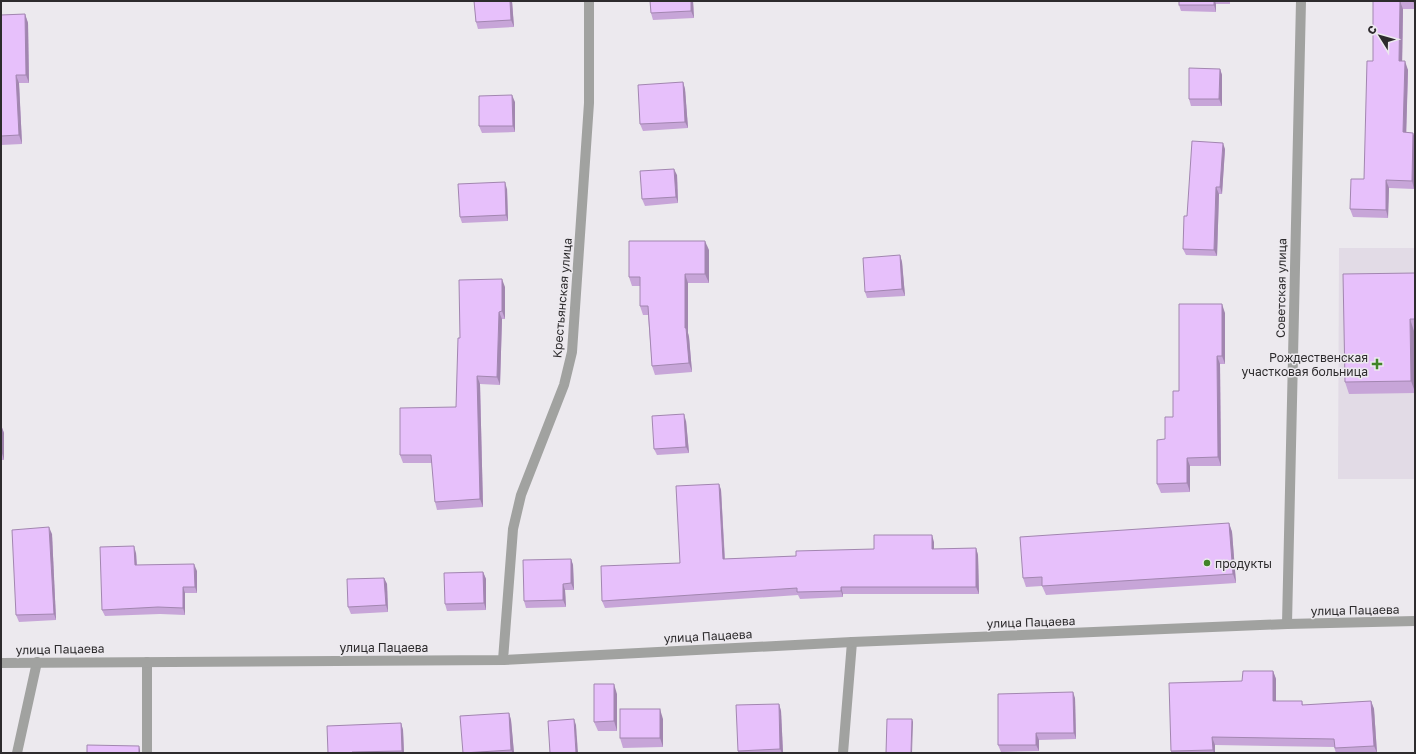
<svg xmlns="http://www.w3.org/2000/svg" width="1416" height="754" viewBox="0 0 1416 754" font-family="'Golos Text',sans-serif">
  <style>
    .built { fill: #e2dbe6 }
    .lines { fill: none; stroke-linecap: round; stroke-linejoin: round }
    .service { stroke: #a1a2a0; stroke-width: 10 }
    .minor { stroke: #a1a2a0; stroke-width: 10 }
    .tertiary { stroke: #a1a2a0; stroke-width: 10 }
    .wall { fill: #c7a5d8 }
    .shaded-wall { fill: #a286b0 }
    .building { fill: #e7c0fb; stroke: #a286b0 }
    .poi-dot { fill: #418428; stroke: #ece9ee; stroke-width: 1.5 }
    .labels { text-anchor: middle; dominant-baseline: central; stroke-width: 3; stroke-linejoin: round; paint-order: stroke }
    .street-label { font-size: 12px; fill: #2d2b2d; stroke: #ece9ee }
    .poi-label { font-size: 12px; fill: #2d2b2d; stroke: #ece9ee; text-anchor: end }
  </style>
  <rect width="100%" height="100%" fill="#ece9ee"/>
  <path class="built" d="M1339 248H1415V479H1338Z"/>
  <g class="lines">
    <path class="service" d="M147 753V662"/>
    <g class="minor">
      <path d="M1287 624 1301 1"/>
      <path d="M503 660 513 529 521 495 564 385 572 352 589 103V1"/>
      <path d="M17 753 37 662"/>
      <path d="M843 753 852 642"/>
    </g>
    <path class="tertiary" d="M1 663 503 660 852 642 1287 624 1415 621"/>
  </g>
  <g class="wall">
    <path d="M474 1H512L514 27 478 29 476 22Z"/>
    <path d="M650 1H693L694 18 653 20 651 13Z"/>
    <path d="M1179 1H1230V4H1216V12L1181 11 1179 5Z"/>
    <path d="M1373 1H1415V9H1403L1402 61 1408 70 1406 133H1413L1415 139 1414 189 1389 188 1388 218 1353 217 1350 209 1364 179 1373 61Z"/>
    <path d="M25 14 28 23 29 83H19L22 144 1 145V15Z"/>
    <path d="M1220 69 1222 75V106H1191L1189 99Z"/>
    <path d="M683 82 685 89 688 128 643 131 640 124Z"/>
    <path d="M515 102V132L482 133 479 126Z"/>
    <path d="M1225 149 1222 194H1219L1217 256 1186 255 1183 249 1187 216Z"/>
    <path d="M677 175 678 203 645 206 642 199Z"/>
    <path d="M507 189 508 221 462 223 460 217Z"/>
    <path d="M709 250V283H688V333L689 337 692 372 655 375 652 366 648 315H643L640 306V286H632L629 277Z"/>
    <path d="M900 255 902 262 905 296 867 298 865 292Z"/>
    <path d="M1415 273V331H1414L1415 393 1349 394 1345 382Z"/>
    <path d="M505 287V319H502L500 385 480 384 483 507 437 510 435 502 432 463H403L400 455 456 407Z"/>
    <path d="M1225 313V364H1220L1221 466H1190V492L1161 493 1157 484 1165 439 1173 417 1179 391Z"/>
    <path d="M686 421 689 453 657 455 654 449Z"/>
    <path d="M1 425 4 433V460H1Z"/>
    <path d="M719 484 721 490 725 559 796 556 874 549 934 542V549L976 548 978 555 979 594H843V597L800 599 798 595 605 608 602 601 680 563Z"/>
    <path d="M1229 523 1232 532 1236 583 1046 595 1042 586 1026 587 1023 578Z"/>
    <path d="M52 534 56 620 19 622 16 615Z"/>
    <path d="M136 553 137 565 197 571V593H185V615L160 614 105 616 102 610Z"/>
    <path d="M571 559 573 565 574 590H565L566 607 526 608 524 601Z"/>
    <path d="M483 572 486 579V610L447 611 445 604Z"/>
    <path d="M384 578 387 584 388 612 351 614 348 607Z"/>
    <path d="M1273 671 1276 679V701H1302L1303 705 1371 701 1374 709 1377 753H1336L1334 747 1215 745V753H1171V751L1242 681Z"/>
    <path d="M617 694V731H598L594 722Z"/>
    <path d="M1075 698 1076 739 1039 740V751L1001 752 998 745Z"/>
    <path d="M779 704 781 711 783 753H738V751Z"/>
    <path d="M509 713 511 720 514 753H463Z"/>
    <path d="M663 719V747L623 748 620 738Z"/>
    <path d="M401 723 403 730 404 753H328Z"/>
  </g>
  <g class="shaded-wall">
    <path d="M510 1H512L514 27 511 20Z"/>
    <path d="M691 1H693L694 18 691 11Z"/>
    <path d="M1214 1H1215L1216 4V12L1214 5Z"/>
    <path d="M1400 1 1403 9 1402 69 1399 61Z"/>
    <path d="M1413 1H1415V7Z"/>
    <path d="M25 14 28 23 29 83 26 75Z"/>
    <path d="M1405 61 1408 70 1406 141 1403 132Z"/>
    <path d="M1220 69 1222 75V106L1219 99Z"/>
    <path d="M16 75 19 83 22 144 19 135Z"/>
    <path d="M683 82 685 89 688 128 685 122Z"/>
    <path d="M512 95 515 102V132L513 126Z"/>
    <path d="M1413 133 1415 139 1414 189 1412 181Z"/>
    <path d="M1223 143 1225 149 1222 194 1220 187Z"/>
    <path d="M674 169 677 175 678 203 676 197Z"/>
    <path d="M1386 180 1389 188 1388 218 1386 210Z"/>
    <path d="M505 182 507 189 508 221 506 215Z"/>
    <path d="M1216 187 1219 194 1217 256 1214 250Z"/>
    <path d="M705 241 709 250V283L705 274Z"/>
    <path d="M900 255 902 262 905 296 902 289Z"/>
    <path d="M685 274 688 283V333L689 337 692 372 689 363 685 328Z"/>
    <path d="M502 279 505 287V319L502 311Z"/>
    <path d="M1222 304 1225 313V364L1222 356Z"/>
    <path d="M499 312 502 319 500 385 497 377Z"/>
    <path d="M1410 319 1414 331 1415 392 1411 381Z"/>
    <path d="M1217 356 1220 364 1221 466 1218 457Z"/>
    <path d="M477 376 480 384 483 507 480 499Z"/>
    <path d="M684 414 686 421 689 453 686 447Z"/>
    <path d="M1 425 4 433V460L1 450Z"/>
    <path d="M1187 458 1190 466V492L1187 483Z"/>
    <path d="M719 484 721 490 725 566 723 559Z"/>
    <path d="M1229 523 1232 532 1236 583 1233 574Z"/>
    <path d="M49 527 52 534 56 620 54 614Z"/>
    <path d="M932 535 934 542V555L932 549Z"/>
    <path d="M134 546 136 553 137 571 135 565Z"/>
    <path d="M976 548 978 555 979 594 976 587Z"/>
    <path d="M571 559 573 565 574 590 571 583Z"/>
    <path d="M194 564 197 571V593L195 587Z"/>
    <path d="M483 572 486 579V610L484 603Z"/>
    <path d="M384 578 387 584 388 612 386 605Z"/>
    <path d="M563 584 565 590 566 607 563 600Z"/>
    <path d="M183 587 185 593V615L183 608Z"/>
    <path d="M841 587 843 594V597L841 591Z"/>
    <path d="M1273 671 1276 679V709L1273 701Z"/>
    <path d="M614 684 617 694V731L614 721Z"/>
    <path d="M1073 692 1075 698 1076 739 1074 733Z"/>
    <path d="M1371 701 1374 709 1377 753 1374 746Z"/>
    <path d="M779 704 781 711 783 753H782L780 749Z"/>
    <path d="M660 709 663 719V747L660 738Z"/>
    <path d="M509 713 511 720 514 753H513L511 750Z"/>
    <path d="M574 719 576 725 578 753H576Z"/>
    <path d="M912 719 913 722 912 753H911Z"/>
    <path d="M401 723 403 730 404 753H402V751Z"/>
    <path d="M1036 733 1039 740V751L1036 745Z"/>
    <path d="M1212 737 1215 745V753H1214L1213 750Z"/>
    <path d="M139 746 140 750V753H139Z"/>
  </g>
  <g class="building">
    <path d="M474 1H510L511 20 476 22Z"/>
    <path d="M650 1H691V11L651 13Z"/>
    <rect x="1179" y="1" width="35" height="4"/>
    <path d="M1373 1H1400L1399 61H1405L1403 132 1413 133 1412 181 1386 180V210L1350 209 1351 179H1364L1367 61H1373Z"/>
    <path d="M25 14 26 75H16L19 135 1 136V15Z"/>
    <path d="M1189 68 1220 69 1219 99H1189Z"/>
    <path d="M683 82 685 122 640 124 638 85Z"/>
    <path d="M512 95 513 126H479V96Z"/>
    <path d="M1192 141 1223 143 1220 187H1216L1214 250 1183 249 1184 216H1187Z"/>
    <path d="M674 169 676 197 642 199 640 171Z"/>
    <path d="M505 182 506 215 460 217 458 184Z"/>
    <path d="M629 241H705V274H685V328H686L689 363 652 366 648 306H640V277H629Z"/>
    <path d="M900 255 902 289 865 292 863 258Z"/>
    <path d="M1415 273V319H1410L1411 381 1345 382 1343 274Z"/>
    <path d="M502 279V311L499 312 497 377 477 376 480 499 435 502 431 455H400V408L456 407 458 338H460L459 280Z"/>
    <path d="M1179 304H1222V356H1217L1218 457 1187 458V483L1157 484V440L1165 439V417H1173V391H1179Z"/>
    <path d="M684 414 686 447 654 449 652 416Z"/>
    <path d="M719 484 723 559 796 556V551L874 549V535H932V549L976 548V587H841V591L797 592V588L602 601 601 566 680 563 676 486Z"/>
    <path d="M1229 523 1233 574 1042 586V577L1023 578 1020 537Z"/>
    <path d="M49 527 54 614 16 615 12 530Z"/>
    <path d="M134 546 135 565 194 564 195 587H183V608L158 607 102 610 100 547Z"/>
    <path d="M571 559V583L563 584V600L524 601 523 560Z"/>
    <path d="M483 572 484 603 445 604 444 573Z"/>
    <path d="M384 578 386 605 348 607 347 579Z"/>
    <path d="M1243 671H1273V701H1302V705L1371 701 1374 746 1335 748 1334 739 1212 737 1213 750 1171 751 1169 683 1242 681Z"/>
    <path d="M594 684H614V721L594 722Z"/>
    <path d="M1073 692 1074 733H1036V745H998V694Z"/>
    <path d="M779 704 780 749 738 751 736 705Z"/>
    <rect x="620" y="709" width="40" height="29"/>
    <path d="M509 713 511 750 463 753 460 716Z"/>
    <path d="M574 719 576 753H550L548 721Z"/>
    <path d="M887 719H912L911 753H886Z"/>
    <path d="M401 723 402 751 352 752V753H328L327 726Z"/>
    <path d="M87 745 139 746V753H87Z"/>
  </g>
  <g class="poi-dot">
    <path d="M1375 358h4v4h4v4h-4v4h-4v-4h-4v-4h4z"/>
    <circle cx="1207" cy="563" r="4"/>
  </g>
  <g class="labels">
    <g class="street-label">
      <text transform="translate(1281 288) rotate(-89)">Советская улица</text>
      <text transform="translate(562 298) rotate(-85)">Крестьянская улица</text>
      <text transform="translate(1355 610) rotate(-1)">улица Пацаева</text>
      <text transform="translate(1031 622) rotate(-2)">улица Пацаева</text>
      <text transform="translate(708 636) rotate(-3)">улица Пацаева</text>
      <text x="384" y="647">улица Пацаева</text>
      <text transform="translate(60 649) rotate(-1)">улица Пацаева</text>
    </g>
    <g class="poi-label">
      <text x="1368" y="357">Рождественская<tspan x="1368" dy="14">участковая больница</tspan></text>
      <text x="1215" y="563" text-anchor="start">продукты</text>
    </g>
  </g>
  <rect width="1416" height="754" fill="none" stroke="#2d2b2d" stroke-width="4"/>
  <g transform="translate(1380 36) rotate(307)" stroke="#ece9ee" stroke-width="3" paint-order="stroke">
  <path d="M0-3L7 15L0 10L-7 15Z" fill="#2d2b2d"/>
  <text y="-6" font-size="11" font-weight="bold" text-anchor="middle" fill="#2d2b2d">С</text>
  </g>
</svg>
